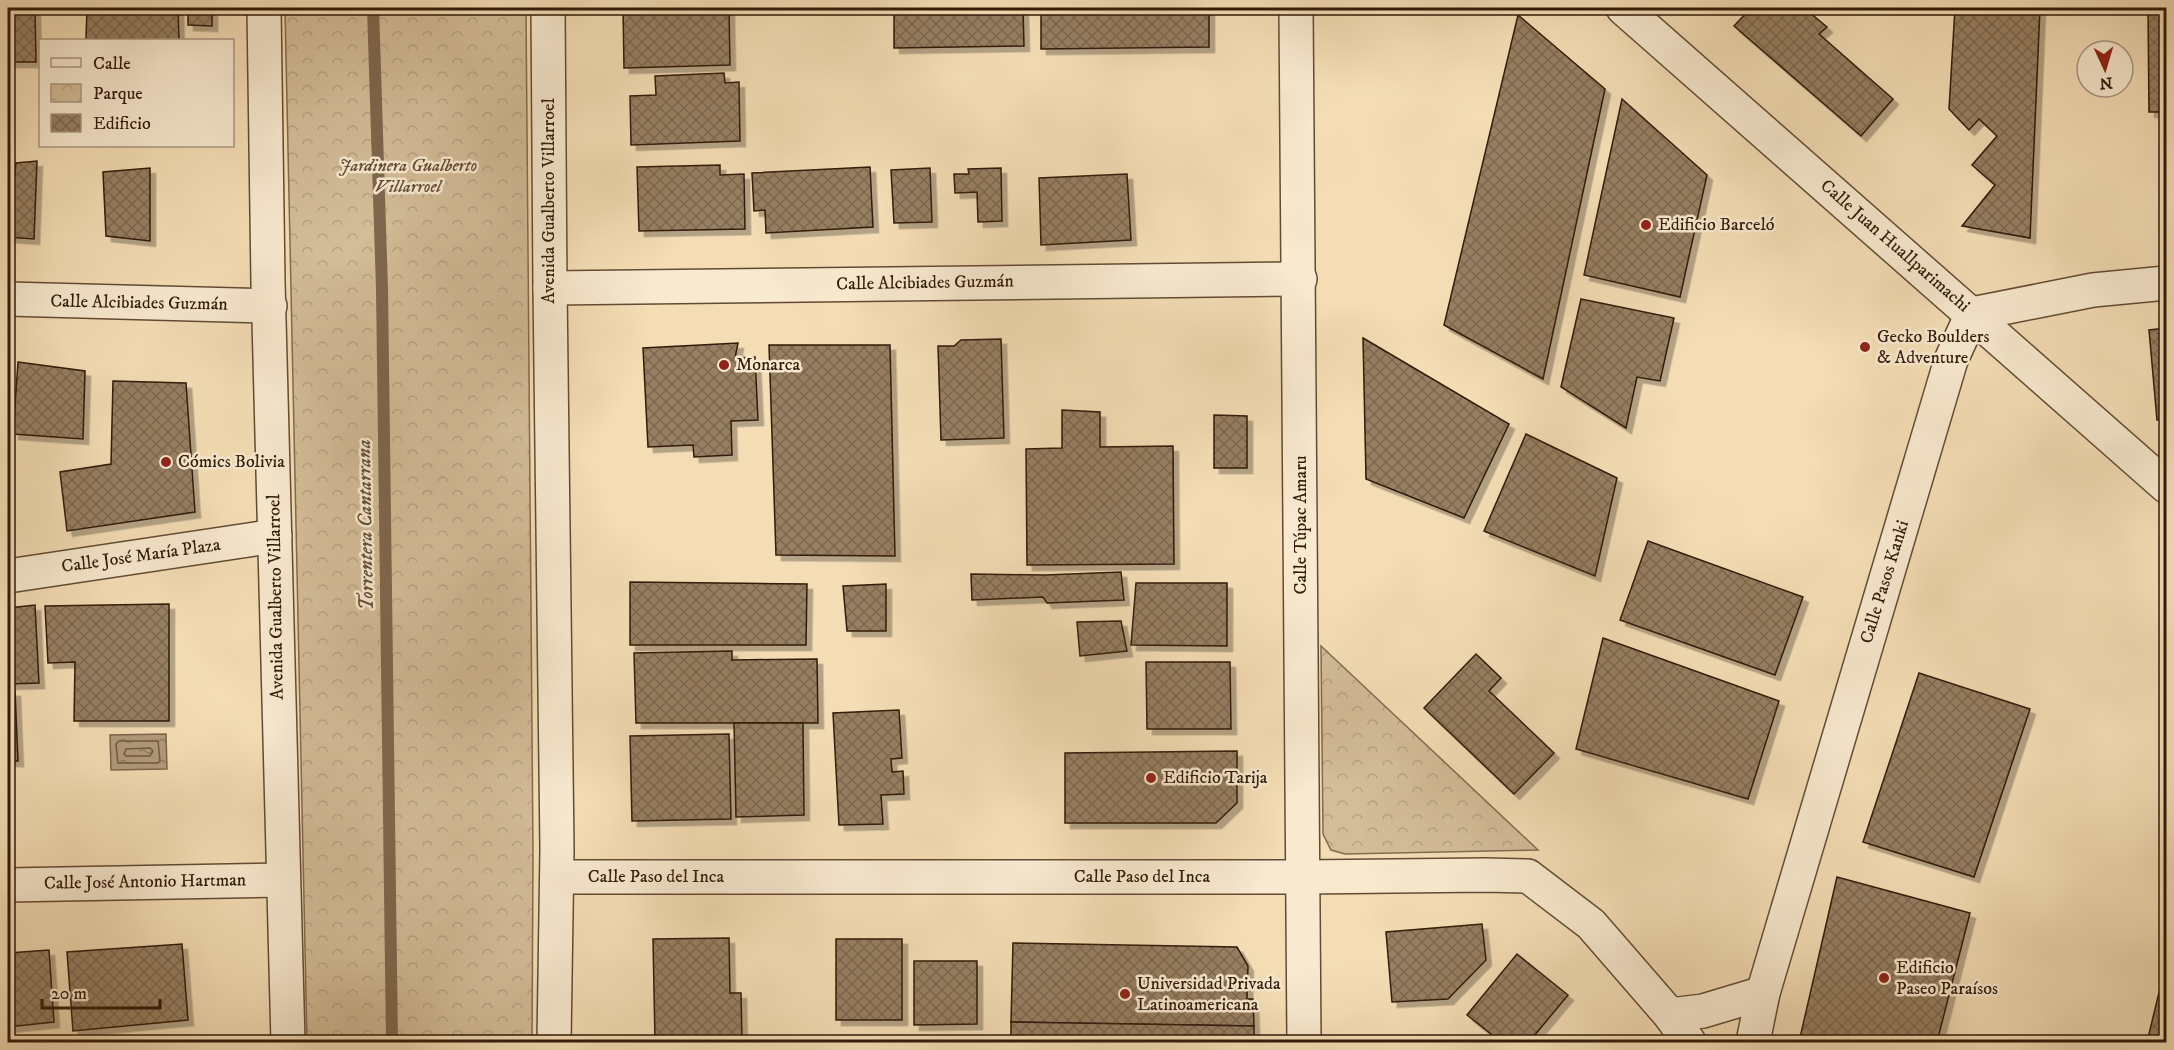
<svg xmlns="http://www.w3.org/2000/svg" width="2174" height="1050" viewBox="0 0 2174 1050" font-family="'IM FELL DW Pica',serif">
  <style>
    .park { fill: url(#park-crowns); stroke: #826b50; stroke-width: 1.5 }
    .water { fill: url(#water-ripples); stroke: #7f674d; stroke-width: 1.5 }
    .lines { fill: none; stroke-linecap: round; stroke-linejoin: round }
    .shore { stroke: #725a42; stroke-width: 1.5 }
    .stream { stroke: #7f674d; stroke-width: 12 }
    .building { fill: url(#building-cross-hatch); stroke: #321a09; stroke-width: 1.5; filter: url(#shadow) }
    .minor-casing { stroke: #624b34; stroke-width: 36 }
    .minor { stroke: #f8e9cf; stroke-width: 33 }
    .poi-dot { fill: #8f2418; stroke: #f8e9cf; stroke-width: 2 }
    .labels { text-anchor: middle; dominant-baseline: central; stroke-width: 5; stroke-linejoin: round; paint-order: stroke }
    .park-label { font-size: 18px; font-style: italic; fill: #624b34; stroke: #f8e9cf }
    .street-label { font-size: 18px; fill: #321a09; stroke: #f8e9cf }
    .poi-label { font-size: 18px; fill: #321a09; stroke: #f8e9cf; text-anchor: start }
    .water-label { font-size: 20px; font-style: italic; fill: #654e37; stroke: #f8e9cf }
  </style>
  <defs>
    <pattern id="park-crowns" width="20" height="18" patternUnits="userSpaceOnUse" patternTransform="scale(1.5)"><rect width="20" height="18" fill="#d3bc98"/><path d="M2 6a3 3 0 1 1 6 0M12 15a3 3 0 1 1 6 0" fill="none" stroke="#b6a182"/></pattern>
    <pattern id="water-ripples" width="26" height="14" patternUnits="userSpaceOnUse" patternTransform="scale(1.5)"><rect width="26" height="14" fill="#b29b7b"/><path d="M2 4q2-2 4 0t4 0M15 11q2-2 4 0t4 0" fill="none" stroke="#917e63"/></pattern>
    <pattern id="building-cross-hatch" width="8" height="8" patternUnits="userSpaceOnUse" patternTransform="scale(1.5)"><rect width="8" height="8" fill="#977f62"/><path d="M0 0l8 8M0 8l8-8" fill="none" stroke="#7c674f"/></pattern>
    <filter id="shadow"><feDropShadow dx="5.5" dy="5.5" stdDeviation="0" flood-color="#0004"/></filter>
  </defs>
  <rect width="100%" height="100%" fill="#f4ddb5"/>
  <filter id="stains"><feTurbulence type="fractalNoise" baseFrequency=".00333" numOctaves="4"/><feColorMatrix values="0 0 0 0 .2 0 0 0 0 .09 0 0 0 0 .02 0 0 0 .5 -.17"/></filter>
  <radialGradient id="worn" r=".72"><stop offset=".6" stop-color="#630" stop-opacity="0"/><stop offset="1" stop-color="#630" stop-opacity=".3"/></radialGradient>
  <g class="park">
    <path d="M285 8H526L533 853 532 1042H307Z"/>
    <path d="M1321 646 1538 850 1345 854 1331 850 1323 834Z"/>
  </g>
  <path class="water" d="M166 734 167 769 111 770 110 735Z"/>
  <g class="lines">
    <g class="shore">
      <path d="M119 741H158L160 761 158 763H118L116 744Z"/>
      <path d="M150 748 153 751 150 756H126L124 754 126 749Z"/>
    </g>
    <path class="stream" d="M373 8 382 289 392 1042"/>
  </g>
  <g class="building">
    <path d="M8 8H35L36 62H8Z"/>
    <path d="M87 8H178L179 40 86 39Z"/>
    <path d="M188 8H212V26L188 25Z"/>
    <path d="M623 8H729L730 65 624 68Z"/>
    <path d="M894 8H1023L1024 46 894 48Z"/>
    <path d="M1041 8H1209V47L1041 49Z"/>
    <path d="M1751 8H1804L1827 27 1819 34 1893 99 1861 136 1734 26Z"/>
    <path d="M1955 8H2040L2030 238 1962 226 1995 185 1972 165 1997 136 1979 119 1969 130 1949 109Z"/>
    <path d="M2148 8H2166V112H2149Z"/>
    <path d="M1518 15 1605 89 1543 379 1444 325Z"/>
    <path d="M724 73 725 83 739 82 740 141 631 145 630 96 656 95 655 76Z"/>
    <path d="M1622 99 1707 175 1680 297 1584 275Z"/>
    <path d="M37 161 34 239 8 237 16 163Z"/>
    <path d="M720 165V175L744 174 745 229 639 231 637 167Z"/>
    <path d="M870 167 873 227 766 233 765 210 754 211 752 173Z"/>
    <path d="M150 168V241L106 236 103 172Z"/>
    <path d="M930 168 932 222 894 223 891 170Z"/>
    <path d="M1001 168 1002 221 978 222 977 192 955 193 954 174H969L968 169Z"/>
    <path d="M1127 174 1131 240 1041 245 1039 178Z"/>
    <path d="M1581 299 1674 318 1660 381 1637 377 1626 428 1561 387Z"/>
    <path d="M2166 328V419L2157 420 2149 330Z"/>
    <path d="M1363 338 1509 424 1464 518 1366 479Z"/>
    <path d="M1001 339 1004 438 941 440 938 346H954L961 340Z"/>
    <path d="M738 343 735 358 755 357 758 420 731 421 732 455 694 457 693 445 648 447 643 348Z"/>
    <path d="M769 345H890L895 556 776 555Z"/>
    <path d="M18 362 85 371 83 439 13 434Z"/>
    <path d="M113 381 186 383 195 512 67 531 60 472 111 464Z"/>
    <path d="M1062 410 1100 412V447L1173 446 1174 564 1027 565 1026 449 1062 448Z"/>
    <path d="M1214 415 1247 416V468H1214Z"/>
    <path d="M1526 434 1617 478 1595 576 1484 531Z"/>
    <path d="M1648 541 1803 597 1775 675 1620 620Z"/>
    <path d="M1121 572 1124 600 1047 603 1043 597 972 600 971 574 1045 575Z"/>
    <path d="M630 582 807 584 806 645H630Z"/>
    <path d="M1136 583H1227V646L1131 645Z"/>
    <path d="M886 584V631H847L843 586Z"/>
    <path d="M169 604V721H74L75 662 48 663 45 606Z"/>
    <path d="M35 605 39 683 8 684V608Z"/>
    <path d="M1121 621 1127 651 1080 656 1077 622Z"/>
    <path d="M1603 638 1779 701 1748 799 1576 749Z"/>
    <path d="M732 651V660L817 659 818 723H636L634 653Z"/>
    <path d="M1476 654 1501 678 1489 691 1554 753 1514 794 1424 708Z"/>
    <path d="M1146 662H1230L1231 729H1147Z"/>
    <path d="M1919 673 2030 709 1974 877 1863 842Z"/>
    <path d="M8 691H15L18 761H8Z"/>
    <path d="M899 710 902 758 891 759 892 772 903 771 904 794 881 795 883 824 839 825 833 713Z"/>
    <path d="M734 723H803L804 815 736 817Z"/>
    <path d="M729 734 731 819 632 821 630 736Z"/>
    <path d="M1237 751V803L1216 823H1065V753Z"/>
    <path d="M1837 877 1970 913 1937 1042H1799Z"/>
    <path d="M1482 924 1486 960 1448 999 1392 1002 1386 932Z"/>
    <path d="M729 938 730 993H741L742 1042H655L653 939Z"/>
    <rect x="836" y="939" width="66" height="81"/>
    <path d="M1013 943 1237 947 1248 966 1247 999H1253L1254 1026 1011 1022Z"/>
    <path d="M182 944 188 1020 73 1031 67 952Z"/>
    <path d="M49 950 54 1022 8 1027V953Z"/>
    <path d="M1517 954 1568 995 1529 1042H1501L1467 1015Z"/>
    <path d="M914 961H977V1024L914 1025Z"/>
    <path d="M2163 976 2166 977V1042H2147Z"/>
    <path d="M1011 1022 1254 1026V1042H1011Z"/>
  </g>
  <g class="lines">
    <defs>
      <g id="minor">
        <path d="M264 8 268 282 288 1042"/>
        <path d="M548 8 550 288 557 849 554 1042"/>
        <path d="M1296 8 1304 1042"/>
        <path d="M1623 8 2166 486"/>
        <path d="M550 288 1300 279"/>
        <path d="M8 299 270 306"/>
        <path d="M8 576 275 536"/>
        <path d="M557 877H1304L1486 875 1528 876 1591 924 1670 1015 1689 1042"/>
        <path d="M8 885 283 880"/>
        <path d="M1670 1015 1703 1011 1763 993"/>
        <path d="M1753 1042 1763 993 1951 360 1972 314 2093 290 2166 283"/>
      </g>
    </defs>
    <use href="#minor" class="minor-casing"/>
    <use href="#minor" class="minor"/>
  </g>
  <g class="poi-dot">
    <circle cx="1646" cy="225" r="6"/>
    <circle cx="1865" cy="347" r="6"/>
    <circle cx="724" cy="365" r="6"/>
    <circle cx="166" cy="462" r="6"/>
    <circle cx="1151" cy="778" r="6"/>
    <circle cx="1884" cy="978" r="6"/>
    <circle cx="1125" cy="994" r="6"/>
  </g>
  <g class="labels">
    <g class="park-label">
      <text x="408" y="166">Jardinera Gualberto<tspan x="408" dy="21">Villarroel</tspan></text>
    </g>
    <g class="street-label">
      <text transform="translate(549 201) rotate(-90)">Avenida Gualberto Villarroel</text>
      <text transform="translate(1895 246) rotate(41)">Calle Juan Huallparimachi</text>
      <text transform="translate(925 283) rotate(-1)">Calle Alcibiades Guzmán</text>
      <text transform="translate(139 303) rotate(1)">Calle Alcibiades Guzmán</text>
      <text transform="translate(1301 525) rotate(-90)">Calle Túpac Amaru</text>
      <text transform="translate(141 556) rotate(-8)">Calle José María Plaza</text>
      <text transform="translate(1885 582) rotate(-73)">Calle Pasos Kanki</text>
      <text transform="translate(276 597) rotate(-91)">Avenida Gualberto Villarroel</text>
      <text x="656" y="877">Calle Paso del Inca</text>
      <text x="1142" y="877">Calle Paso del Inca</text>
      <text transform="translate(145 882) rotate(-1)">Calle José Antonio Hartman</text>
    </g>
    <g class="poi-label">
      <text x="1658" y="225">Edificio Barceló</text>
      <text x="1877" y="337">Gecko Boulders<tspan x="1877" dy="21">&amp; Adventure</tspan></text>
      <text x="736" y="365">Monarca</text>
      <text x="178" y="462">Cómics Bolivia</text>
      <text x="1163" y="778">Edificio Tarija</text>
      <text x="1896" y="968">Edificio<tspan x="1896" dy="21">Paseo Paraísos</tspan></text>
      <text x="1137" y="984">Universidad Privada<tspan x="1137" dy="21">Latinoamericana</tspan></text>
    </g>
    <g class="water-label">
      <text transform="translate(366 525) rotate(-91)">Torrentera Cantarrana</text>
    </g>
  </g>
  <rect width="2174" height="1050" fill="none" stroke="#f4ddb5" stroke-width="30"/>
  <rect x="9" y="9" width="2156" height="1032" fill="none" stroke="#321a09" stroke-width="3"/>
  <rect x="15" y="15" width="2144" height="1020" fill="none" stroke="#321a09" stroke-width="1.5"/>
  <rect x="39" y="39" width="195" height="108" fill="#f8e9cf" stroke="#a99680" stroke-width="1.5"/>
  <rect x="51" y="58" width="30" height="9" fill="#f8e9cf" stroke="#a99680" stroke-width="1.5"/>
  <text x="93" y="69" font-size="18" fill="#321a09">Calle</text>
  <rect x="51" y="84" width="30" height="18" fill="url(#park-crowns)" stroke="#a99680" stroke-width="1.5"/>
  <text x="93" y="99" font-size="18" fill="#321a09">Parque</text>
  <rect x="51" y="114" width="30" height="18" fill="url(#building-cross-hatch)" stroke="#a99680" stroke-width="1.5"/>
  <text x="93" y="129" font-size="18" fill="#321a09">Edificio</text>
  <g transform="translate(2105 69) rotate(176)"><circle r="28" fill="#f8e9cf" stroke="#a99680" stroke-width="1.5"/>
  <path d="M0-4.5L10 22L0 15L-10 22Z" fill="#8f2418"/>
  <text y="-9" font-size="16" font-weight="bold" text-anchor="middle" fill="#321a09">N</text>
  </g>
  <path d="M42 999v9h118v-9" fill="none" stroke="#321a09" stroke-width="3"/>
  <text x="51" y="999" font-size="18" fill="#321a09" stroke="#f8e9cf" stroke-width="4.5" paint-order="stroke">20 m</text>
  <rect width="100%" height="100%" filter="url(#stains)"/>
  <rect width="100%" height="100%" fill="url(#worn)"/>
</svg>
